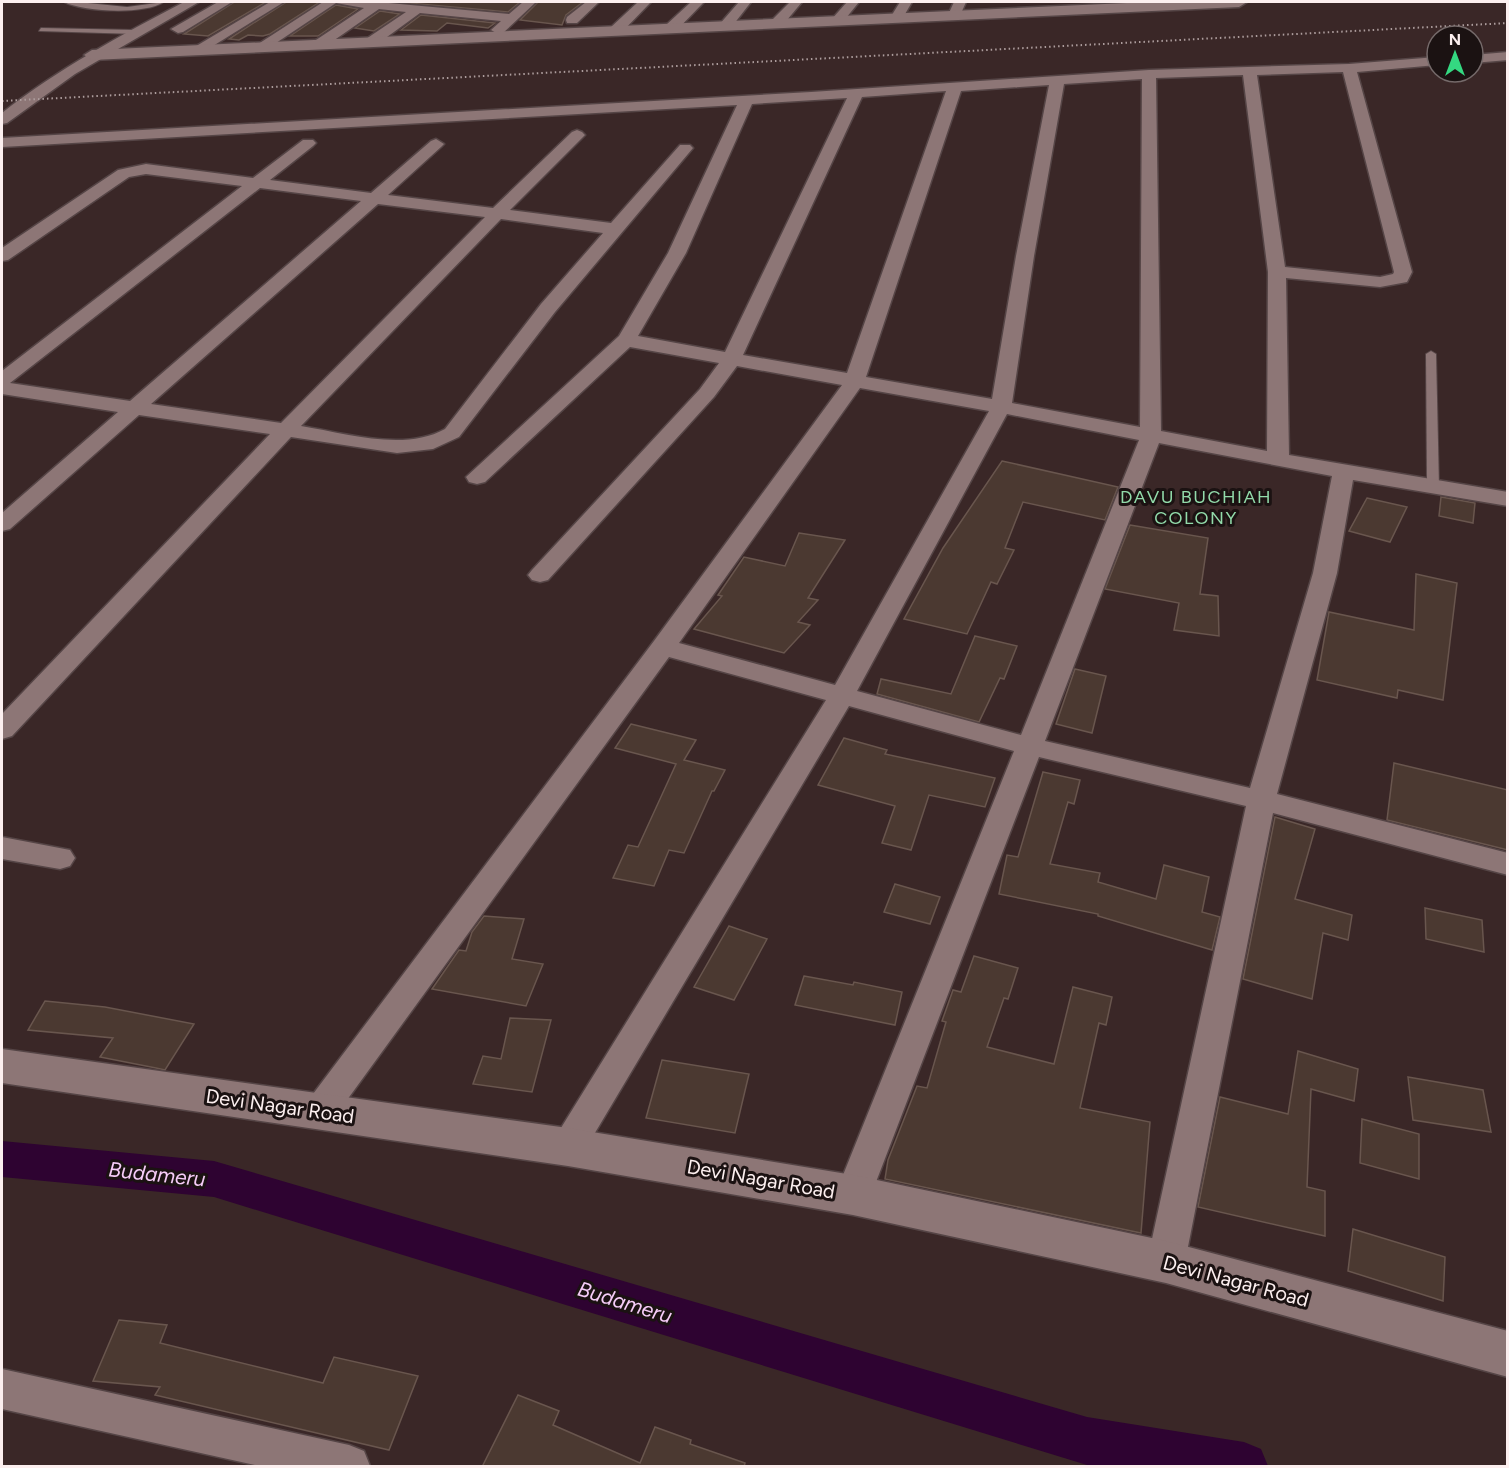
<svg xmlns="http://www.w3.org/2000/svg" width="1509" height="1468" viewBox="0 0 1509 1468" font-family="Figtree,sans-serif">
  <style>
    .lines { fill: none; stroke-linecap: round; stroke-linejoin: round }
    .canal { fill: #2e0331; fill-rule: evenodd }
    .building { fill: #4b3931; stroke: #69564e; stroke-width: 1.5 }
    .service-casing { stroke: #554546; stroke-width: 2 }
    .minor-casing { stroke: #554546; stroke-width: 3 }
    .tertiary-casing { stroke: #554546; stroke-width: 3 }
    .service { fill: #8d7676; fill-rule: evenodd }
    .minor { fill: #8d7676; fill-rule: evenodd }
    .tertiary { fill: #8d7676; fill-rule: evenodd }
    .rail { stroke: #ad9d9d; stroke-width: 2; stroke-dasharray: 1.5 3; stroke-linecap: butt }
    .labels { text-anchor: middle; dominant-baseline: central; stroke-width: 6; stroke-linejoin: round; paint-order: stroke }
    .neighbourhood-label { font-size: 18px; letter-spacing: 1.5px; fill: #92dbaa; stroke: #1b1212 }
    .near-street-label { font-size: 20px; fill: #fcefef; stroke: #1b1212 }
    .near-water-label { font-size: 21px; font-style: italic; fill: #f6ccf8; stroke: #1b1212 }
  </style>
  <rect width="100%" height="100%" fill="#3a2727"/>
  <g class="lines">
    <path class="canal" d="M2 1141 214 1161 1087 1417 1244 1442 1261 1449 1268 1466 1087 1465 214 1197 2 1177Z"/>
  </g>
  <g class="building">
    <path d="M234 2H266L208 36 184 34Z"/>
    <path d="M286 2H320L270 34 263 36 248 35 239 40 229 39Z"/>
    <path d="M398 2H520L508 12Z"/>
    <path d="M538 2H583L566 15 562 25 520 20Z"/>
    <path d="M336 5 358 9 318 36H290Z"/>
    <path d="M380 11 400 14 374 31 355 28Z"/>
    <path d="M421 15 495 23 488 28 447 23 437 31 401 30Z"/>
    <path d="M1002 461 1118 487 1105 520 1023 502 1005 548 1014 550 997 584 991 582 967 634 904 619 943 548Z"/>
    <path d="M1441 497 1475 503 1473 523 1439 516Z"/>
    <path d="M1367 498 1407 507 1390 542 1349 531Z"/>
    <path d="M1130 525 1208 538 1200 594 1218 596 1219 636 1174 630 1179 603 1105 589Z"/>
    <path d="M799 533 845 540 808 598 818 600 798 622 810 625 784 653 694 629 722 596 718 595 744 557 785 566Z"/>
    <path d="M1416 574 1457 583 1443 700 1398 690 1397 698 1317 680 1329 612 1414 630Z"/>
    <path d="M975 636 1017 646 1004 679 1000 678 979 722 877 694 881 679 951 694Z"/>
    <path d="M1075 669 1106 676 1092 733 1056 724Z"/>
    <path d="M631 724 696 740 684 760 725 770 714 791H712L684 853 669 850 654 886 613 878 628 845 638 847 676 764 615 748Z"/>
    <path d="M844 738 887 750 885 754 995 778 985 807 929 795 911 850 882 843 895 806 818 785Z"/>
    <path d="M1394 763 1508 790V850L1387 820Z"/>
    <path d="M1043 772 1080 780 1074 804 1068 802 1050 864 1100 873 1098 882 1156 899 1164 865 1209 877 1202 912 1220 917 1212 950 1098 916V914L999 894 1007 855 1018 857Z"/>
    <path d="M1275 817 1315 829 1295 899 1352 915 1348 940 1323 933 1312 999 1243 979Z"/>
    <path d="M895 884 940 897 930 924 884 912Z"/>
    <path d="M1425 908 1482 920 1484 952 1426 939Z"/>
    <path d="M484 916 524 919 512 959 543 964 526 1006 432 989 459 950 466 951 472 932Z"/>
    <path d="M729 926 767 939 734 1000 694 987Z"/>
    <path d="M974 956 1018 968 1008 999 1004 998 987 1047 1054 1064 1073 987 1112 997 1106 1025 1099 1023 1080 1108 1150 1122 1141 1233 885 1179 888 1160 917 1086 927 1088 946 1022 942 1021 953 990 961 992Z"/>
    <path d="M804 976 853 985 854 982 902 992 895 1025 795 1005Z"/>
    <path d="M45 1001 105 1007 194 1024 165 1070 156 1068 100 1057 113 1038 28 1030Z"/>
    <path d="M510 1018 551 1020 532 1092 473 1084 483 1056 501 1059Z"/>
    <path d="M1298 1051 1358 1069 1354 1101 1311 1089 1307 1187 1325 1191V1236L1198 1207 1220 1097 1288 1114Z"/>
    <path d="M662 1060 749 1074 735 1133 646 1118Z"/>
    <path d="M1408 1077 1483 1090 1491 1132 1413 1120Z"/>
    <path d="M1362 1119 1419 1134V1179L1360 1163Z"/>
    <path d="M1353 1229 1445 1257 1443 1301 1348 1271Z"/>
    <path d="M119 1320 167 1325 160 1343 323 1383 334 1357 418 1376 389 1450 155 1395 160 1387 93 1381Z"/>
    <path d="M518 1395 559 1411 553 1425 640 1463 655 1427 691 1440 690 1444 745 1463 744 1467H482Z"/>
  </g>
  <g class="lines">
    <defs>
      <g id="service">
        <path d="M64 2H78L127 7 164 2C144 15 84 12 64 2Z"/>
        <path d="M41 28 136 30 139 32 136 34 39 31Z"/>
        <path d="M1431 351 1436 354 1439 487 1433 490 1427 487 1426 354Z"/>
      </g>
      <g id="minor">
        <path d="M184 2H199L75 74 7 123 2 124V113C58 69 121 35 184 2Z"/>
        <path d="M218 2H232L183 32 178 33 171 29Z"/>
        <path d="M270 2H284L200 54H190L188 51Z"/>
        <path d="M323 2H378L509 14 523 2H536L503 33 498 34 491 30 501 21 420 13 376 45H366L364 42 366 39 406 12 379 9 323 48H313L311 45 313 42 364 8 336 3 264 51 259 52 252 48Z"/>
        <path d="M586 2H599L577 23H567L566 20 567 17Z"/>
        <path d="M638 2H651L620 34H610L608 31 610 28Z"/>
        <path d="M691 2H704L676 31H666L664 28 666 25Z"/>
        <path d="M739 2H751L730 29H720L718 26Z"/>
        <path d="M790 2H802L782 26H772L770 23 772 20Z"/>
        <path d="M847 2H859L842 23H832L831 20Z"/>
        <path d="M900 2H912L901 21H891L890 18Z"/>
        <path d="M954 2H966L959 18 954 19 948 15Z"/>
        <path d="M1508 52V60L1473 63V55Z"/>
        <path d="M1437 57V65L1357 72 1412 272 1407 282 1380 287 1286 278 1289 455 1508 492V506L1353 480 1337 573 1277 794 1508 853V875L1273 813 1185 1262 1179 1274 1166 1279 1153 1274 1147 1262 1246 806 1039 757 871 1195 866 1206 853 1211 840 1206 835 1195 1014 751 849 706 580 1158 568 1162 556 1158 550 1147 556 1136 826 700 669 657 331 1122 319 1127 307 1122 302 1112 307 1102 654 641 842 385 737 366 714 397 548 580 540 582 532 580 528 575 532 570 700 389 719 363 630 347 485 482 477 484 469 482 466 477 619 336 668 253 737 105 2 147V138L811 92 1149 70 1349 64ZM1343 72 1394 272 1393 274 1380 277 1285 267 1257 75ZM1243 75 1268 272 1267 451 1161 431 1156 78ZM1142 79 1140 427 1012 403 1034 256 1064 84ZM1049 85 1016 256 992 399 866 377 961 91ZM946 91 847 373 743 355 862 97ZM847 98 725 352 638 336 686 253 752 104ZM860 388 989 411 835 685 679 643ZM1007 414 1139 440 1021 735 857 691ZM1159 443 1332 476 1313 573 1250 788 1045 741Z"/>
        <path d="M577 130 582 132 585 135 510 210 611 223 680 145H690L693 148 555 312 459 437 433 449 397 453 291 437 12 736 2 739V714L270 434 139 415 10 529 2 531V513L118 412 2 394V371L242 186 146 174 129 177 8 260 2 261V248L118 170 146 164 253 178 303 140H313L316 143 313 146 270 180 371 193 431 141 436 139 444 144 441 147 388 195 493 208 572 132ZM260 188 361 201 130 401 10 383ZM378 204 485 217 281 423 151 404ZM501 219 603 233 541 304 445 429C404 452 345 433 301 426Z"/>
        <path d="M2 837 70 850 75 858 70 866 60 869 2 859Z"/>
        <path d="M2 1369 349 1445 364 1451 370 1466H259L2 1409Z"/>
      </g>
      <g id="tertiary">
        <path d="M1149 2H1247L1239 7 92 60 84 55 92 50Z"/>
        <path d="M2 1049 568 1128 853 1175 1166 1241 1508 1331V1377L1166 1283 853 1215 568 1166 2 1083Z"/>
      </g>
    </defs>
    <use href="#service" class="service-casing"/>
    <use href="#minor" class="minor-casing"/>
    <use href="#tertiary" class="tertiary-casing"/>
    <use href="#service" class="service"/>
    <use href="#minor" class="minor"/>
    <use href="#tertiary" class="tertiary"/>
    <path class="rail" d="M2 101 1508 23"/>
  </g>
  <g class="labels">
    <g class="neighbourhood-label">
      <text x="1196" y="497">DAVU BUCHIAH<tspan x="1196" dy="21">COLONY</tspan></text>
    </g>
    <g class="near-street-label">
      <text transform="translate(280 1106) rotate(8)">Devi Nagar Road</text>
      <text transform="translate(761 1179) rotate(10)">Devi Nagar Road</text>
      <text transform="translate(1236 1281) rotate(15)">Devi Nagar Road</text>
    </g>
    <g class="near-water-label">
      <text transform="translate(157 1174) rotate(6)">Budameru</text>
      <text transform="translate(625 1302) rotate(17)">Budameru</text>
    </g>
  </g>
  <rect width="1509" height="1468" fill="none" stroke="#fcefef" stroke-width="6"/>
  <g transform="translate(1455 54)"><circle r="28" fill="#1b1212" stroke="#756a6a" stroke-width="1.5"/>
  <path d="M0-4.5L10 22L0 15L-10 22Z" fill="#34d881"/>
  <text y="-9" font-size="16" font-weight="bold" text-anchor="middle" fill="#fcefef">N</text>
  </g>
</svg>
